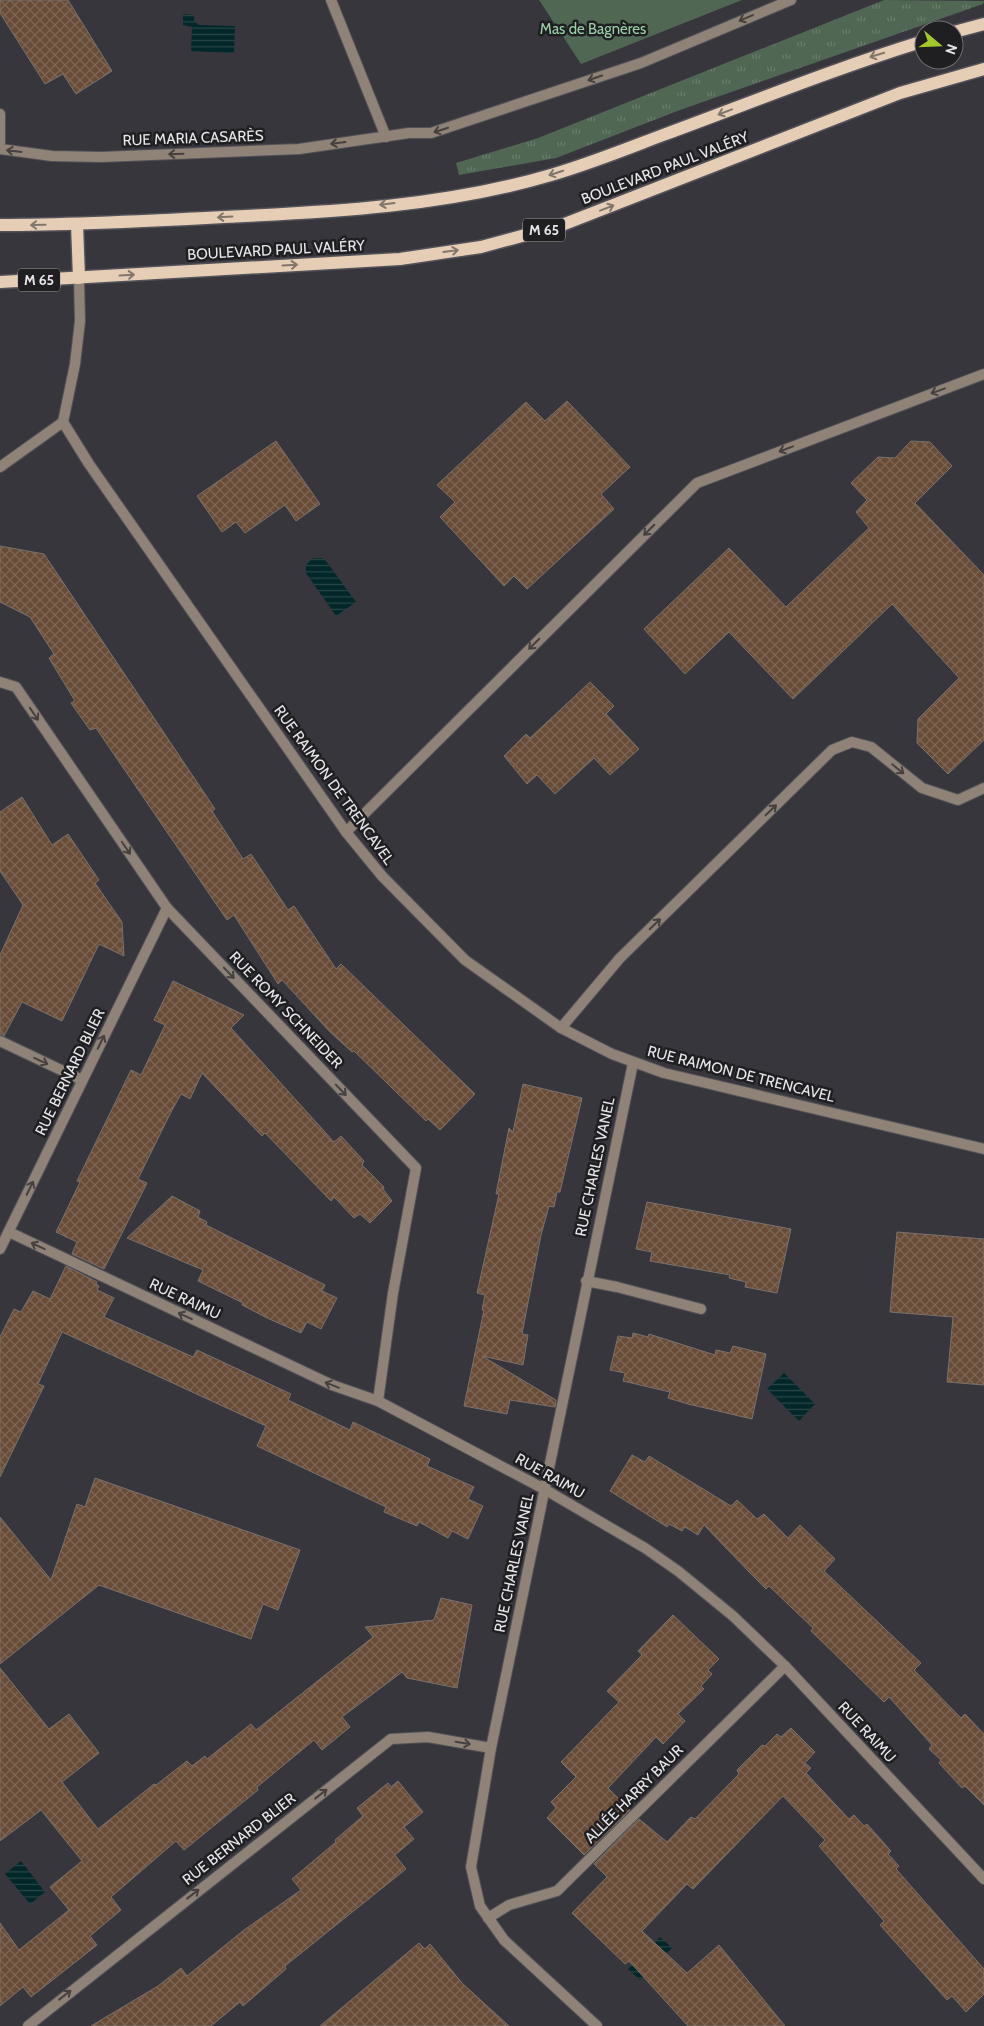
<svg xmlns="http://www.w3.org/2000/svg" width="984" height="2026" viewBox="0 0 984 2026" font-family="Cabin,sans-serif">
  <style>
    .grass { fill: url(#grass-tufts) }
    .green { fill: #506754 }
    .water { fill: url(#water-rules) }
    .building { fill: url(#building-cross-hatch); stroke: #79716c }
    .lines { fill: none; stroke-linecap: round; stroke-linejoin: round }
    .service-casing { stroke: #545259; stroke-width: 12 }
    .minor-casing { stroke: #545259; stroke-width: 12 }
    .primary-casing { stroke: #545259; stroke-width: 15 }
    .service { stroke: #8e8376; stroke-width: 10 }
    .minor { stroke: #8e8376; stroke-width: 10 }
    .primary { stroke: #e5ceb5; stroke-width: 12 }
    .oneway { stroke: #46413f }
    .oneway2 { stroke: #82766b }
    .labels { text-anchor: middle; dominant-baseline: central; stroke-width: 5; stroke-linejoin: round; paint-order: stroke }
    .shield { fill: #1f1e21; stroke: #acaaae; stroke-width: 1 }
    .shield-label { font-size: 14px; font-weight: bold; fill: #e8e6eb }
    .park-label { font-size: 15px; fill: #9bd1a7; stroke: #1f1e21 }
    .street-label { font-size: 15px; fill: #e8e6eb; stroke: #1f1e21 }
  </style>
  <defs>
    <pattern id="grass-tufts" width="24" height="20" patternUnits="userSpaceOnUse" patternTransform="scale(1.25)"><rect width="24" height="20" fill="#506754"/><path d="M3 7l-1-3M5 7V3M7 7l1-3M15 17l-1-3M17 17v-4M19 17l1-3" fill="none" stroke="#697d6d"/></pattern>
    <pattern id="water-rules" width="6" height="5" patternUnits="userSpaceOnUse" patternTransform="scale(1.25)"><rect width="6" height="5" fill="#022728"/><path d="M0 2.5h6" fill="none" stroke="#274647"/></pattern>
    <pattern id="building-cross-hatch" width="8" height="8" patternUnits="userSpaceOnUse" patternTransform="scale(1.25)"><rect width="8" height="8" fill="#694c37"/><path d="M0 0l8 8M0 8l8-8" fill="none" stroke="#7e6654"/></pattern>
  </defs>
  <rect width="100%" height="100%" fill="#38363d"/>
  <path class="grass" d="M884 0 984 1 983 4 680 110 556 158 459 175 456 163 538 138Z"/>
  <path class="green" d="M539 0H742L581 64Z"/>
  <g class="water">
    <path d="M183 14 194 15V21L199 25 235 26 234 53 191 51 192 27 183 25Z"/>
    <path d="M313 558H322L326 561 356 602 336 616 306 573V565Z"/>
    <path d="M784 1373 815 1404 799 1421 767 1389Z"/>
    <path d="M21 1861 45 1892 30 1904 5 1874Z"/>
    <path d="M660 1937 672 1948 640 1980 628 1969Z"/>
  </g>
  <g class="building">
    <path d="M0 0H68L112 71 76 94 63 74 45 84 0 13Z"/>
    <path d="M567 401 630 467 601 494 614 509 527 589 514 576 504 586 440 517 455 502 437 485 526 402 545 421Z"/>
    <path d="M276 441 320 504 296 521 285 505 245 533 236 522 222 532 197 496Z"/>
    <path d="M911 441 930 442 952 466 915 503 984 575V740L948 774 917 743 918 719 959 678 892 604 793 699 729 632 685 674 644 629 729 548 786 607 869 528 856 512 867 500 851 483 878 457 895 458Z"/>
    <path d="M0 546 44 554 215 809 212 811 243 859 251 854 288 910 294 906 336 969 341 964 475 1094 440 1130 428 1119 426 1121 354 1051 352 1052 330 1032 282 980 278 984 234 915 227 920 96 728 90 730 71 703 75 701 49 658 54 654 30 617 0 602Z"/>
    <path d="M590 682 614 706 606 714 639 749 610 775 594 758 555 794 537 775 527 784 504 756 526 734 530 738Z"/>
    <path d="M22 797 52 845 68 834 99 880 95 883 122 922 124 956 99 944 62 1021 22 1002 4 1036 0 1034V955L23 905 0 871V812Z"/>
    <path d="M173 981 244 1015 231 1028 334 1142 341 1136 364 1161 362 1165 384 1187 383 1189 392 1201 370 1223 360 1214 354 1218 334 1197 331 1201 265 1133 262 1136 202 1073 190 1099 181 1094 171 1112 138 1179 147 1183 104 1269 72 1254 77 1242 56 1232 80 1182 77 1181 131 1070 141 1075 165 1025 154 1020Z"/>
    <path d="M523 1084 582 1098 560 1192H557L554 1207 549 1206 541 1235 522 1334 528 1335 523 1365 482 1356 556 1400 555 1407 510 1400 507 1414 464 1406 484 1310H482L485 1295 477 1293 499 1194H496L509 1128 513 1132Z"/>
    <path d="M172 1196 200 1211 198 1217 207 1222 206 1225 325 1285 322 1291 337 1298 321 1329 307 1322 301 1333 267 1318 242 1305 243 1303 198 1281 203 1270 127 1238Z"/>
    <path d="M647 1202 791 1229 777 1293 745 1287 746 1282 729 1278 730 1275 650 1261 652 1252 636 1249Z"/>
    <path d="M897 1232 984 1239V1385L947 1382 953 1317 890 1312Z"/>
    <path d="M66 1266 97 1282 96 1284 99 1286 97 1290 114 1298 104 1317 193 1357 197 1350 291 1394 288 1400 350 1430 353 1422 430 1459 427 1466 474 1487 468 1499 483 1506 468 1539 452 1531 448 1538 419 1522 417 1526 384 1512 386 1507 257 1446 266 1426 62 1332 38 1384 44 1386 0 1477V1337L14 1309 21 1312 33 1291 50 1299Z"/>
    <path d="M633 1333 648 1337 649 1334 715 1355 716 1350 730 1353 733 1346 766 1354 752 1419 688 1404 668 1398 670 1392 623 1381 625 1373 610 1370 618 1336 632 1338Z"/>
    <path d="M632 1455 645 1462 649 1456 731 1506 737 1500 757 1519 764 1514 788 1538 800 1525 835 1559 824 1571 921 1663 914 1670 961 1718 965 1714 984 1734V1805L965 1786 962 1788 939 1763 941 1760 929 1749 932 1745 889 1697 884 1702 811 1631 813 1628 769 1586 766 1589 751 1574 704 1525 698 1535 685 1527 682 1531 669 1524 667 1527 610 1491Z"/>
    <path d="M95 1478 300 1550 278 1610 263 1604 251 1639 99 1585 0 1664V1517L51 1580 77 1504 85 1507Z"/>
    <path d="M441 1598 472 1605 457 1688 407 1678 402 1672 342 1717 350 1727 322 1750 314 1740 257 1787 258 1790 184 1850 176 1841 111 1897 121 1910 90 1936 97 1945 31 1997 23 1987 0 2006V1923L19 1950 69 1910 50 1887 82 1861 41 1810 0 1841V1668L49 1729 69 1714 99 1753 62 1782 98 1829 154 1784 156 1785 187 1761 192 1766 205 1756 207 1759 251 1724 256 1730 373 1637 365 1627 434 1620Z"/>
    <path d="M673 1615 719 1659 708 1670 712 1674 701 1686 704 1689 678 1714 685 1721 663 1744 656 1737 608 1788 630 1810 584 1855 547 1818 556 1808 551 1802 576 1777 561 1762 619 1702 607 1691 642 1655 638 1651Z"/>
    <path d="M791 1728 815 1752 805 1763 811 1768 806 1773 849 1819 854 1815 864 1826 867 1824 891 1851 888 1854 899 1866 896 1869 984 1969V1994L966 2012 952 1996 947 2000 880 1925 884 1921 819 1846 825 1840 783 1796 693 1889 687 1884 642 1931 687 1973 719 1945 785 2026H688L629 1961 625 1964 572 1913 607 1877 594 1864 639 1819 667 1842 691 1817 695 1819 739 1774 737 1770 762 1745 765 1746 777 1734 781 1737Z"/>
    <path d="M398 1781 423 1812 404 1827 414 1839 395 1855 406 1869 285 1966 286 1969 243 2006 240 2002 211 2026H91L158 1986 181 1968 187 1976 244 1930 301 1890 292 1879 336 1842 335 1840 363 1816 357 1808 388 1783 391 1787Z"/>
    <path d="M419 1943 425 1949 430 1944 462 1983 509 2026H320Z"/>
  </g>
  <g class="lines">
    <defs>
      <g id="service">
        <path d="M346 832 697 483 984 374"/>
        <path d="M561 1028 620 958 832 750 852 742 871 747 922 788 958 800 984 788"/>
      </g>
      <g id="minor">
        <path d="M331 0 386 137"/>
        <path d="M0 114V143"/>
        <path d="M0 149 52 156 101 157 299 149 409 133H431L641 63 791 0"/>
        <path d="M79 278 80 321 75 364 63 422 89 464 346 832 382 876 465 960 561 1028 612 1054 664 1073 984 1149"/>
        <path d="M0 467 63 422"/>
        <path d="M0 682 16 687 167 908 416 1168 393 1293 378 1401"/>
        <path d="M0 1041 82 1080"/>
        <path d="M9 1232 332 1385 378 1401 544 1489 645 1548 678 1571 733 1616 785 1666 984 1879"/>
        <path d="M0 1249 167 908"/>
        <path d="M586 1281 617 1287 701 1309"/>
        <path d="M488 1918 509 1905 557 1891 785 1666"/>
        <path d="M28 2026 391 1739 428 1737 491 1748"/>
        <path d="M597 2026 504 1940 480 1906 471 1867 491 1748 633 1063"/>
      </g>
      <g id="primary">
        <path d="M954 32 984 24"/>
        <path d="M77 224 79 278"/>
        <path d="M0 225C75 225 150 221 224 217 333 212 446 206 551 175 589 164 626 149 663 135 750 103 836 68 924 41"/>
        <path d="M0 282 400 259 481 247 562 225 900 93 984 69"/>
      </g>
    </defs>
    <use href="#service" class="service-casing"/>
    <use href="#minor" class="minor-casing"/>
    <use href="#primary" class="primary-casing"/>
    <use href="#service" class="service"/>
    <use href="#minor" class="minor"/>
    <use href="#primary" class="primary"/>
  </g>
  <defs><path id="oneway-shaft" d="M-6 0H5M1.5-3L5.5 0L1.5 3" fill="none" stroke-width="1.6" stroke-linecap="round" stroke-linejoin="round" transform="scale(1.25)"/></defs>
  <g class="oneway">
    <use href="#oneway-shaft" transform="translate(746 18) rotate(157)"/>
    <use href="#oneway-shaft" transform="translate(595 78) rotate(161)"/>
    <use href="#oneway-shaft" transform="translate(441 130) rotate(162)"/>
    <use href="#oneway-shaft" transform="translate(338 143) rotate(173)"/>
    <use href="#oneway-shaft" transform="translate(14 151) rotate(-173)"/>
    <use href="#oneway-shaft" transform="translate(176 154) rotate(178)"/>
    <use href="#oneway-shaft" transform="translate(938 391) rotate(160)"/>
    <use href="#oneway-shaft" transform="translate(786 449) rotate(159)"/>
    <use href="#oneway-shaft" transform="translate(649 530) rotate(135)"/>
    <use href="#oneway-shaft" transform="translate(534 644) rotate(135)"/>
    <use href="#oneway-shaft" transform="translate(34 714) rotate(56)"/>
    <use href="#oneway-shaft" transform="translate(898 769) rotate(39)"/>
    <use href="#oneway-shaft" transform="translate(771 810) rotate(-44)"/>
    <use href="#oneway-shaft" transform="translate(126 848) rotate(56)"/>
    <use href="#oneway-shaft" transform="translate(655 924) rotate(-44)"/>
    <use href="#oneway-shaft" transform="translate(229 973) rotate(46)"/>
    <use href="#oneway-shaft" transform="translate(101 1042) rotate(-64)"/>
    <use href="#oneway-shaft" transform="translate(41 1061) rotate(25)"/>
    <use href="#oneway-shaft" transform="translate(341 1090) rotate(46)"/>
    <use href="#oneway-shaft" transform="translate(30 1188) rotate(-64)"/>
    <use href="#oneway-shaft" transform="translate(38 1246) rotate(-155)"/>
    <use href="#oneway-shaft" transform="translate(185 1316) rotate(-155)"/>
    <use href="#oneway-shaft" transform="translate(332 1385) rotate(-158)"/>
    <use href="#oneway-shaft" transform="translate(463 1743) rotate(10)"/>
    <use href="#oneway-shaft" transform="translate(321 1794) rotate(-38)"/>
    <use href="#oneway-shaft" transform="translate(193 1894) rotate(-38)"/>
    <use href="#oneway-shaft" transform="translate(65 1995) rotate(-38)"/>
  </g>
  <g class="oneway2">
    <use href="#oneway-shaft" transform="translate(877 55) rotate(163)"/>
    <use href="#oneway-shaft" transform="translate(725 112) rotate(159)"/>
    <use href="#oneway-shaft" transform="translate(556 173) rotate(162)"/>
    <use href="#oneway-shaft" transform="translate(387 204) rotate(173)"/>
    <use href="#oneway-shaft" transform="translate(607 208) rotate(-21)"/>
    <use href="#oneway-shaft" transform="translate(225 217) rotate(177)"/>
    <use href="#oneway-shaft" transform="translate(38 225) rotate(179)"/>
    <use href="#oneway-shaft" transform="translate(451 251) rotate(-8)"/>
    <use href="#oneway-shaft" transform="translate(290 265) rotate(-3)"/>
    <use href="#oneway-shaft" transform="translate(127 275) rotate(-3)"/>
  </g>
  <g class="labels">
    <g class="shield">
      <rect x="523" y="218.5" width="42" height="23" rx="4"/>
      <rect x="18" y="268.5" width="42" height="23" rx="4"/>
    </g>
    <g class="shield-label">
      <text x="544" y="230">M 65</text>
      <text x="39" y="280">M 65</text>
    </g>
    <g class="park-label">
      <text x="593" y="29">Mas de Bagnères</text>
    </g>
    <g class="street-label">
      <text transform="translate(193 138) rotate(-2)">RUE MARIA CASARÈS</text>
      <text transform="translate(665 168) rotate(-21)">BOULEVARD PAUL VALÉRY</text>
      <text transform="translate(276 250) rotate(-3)">BOULEVARD PAUL VALÉRY</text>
      <text transform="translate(334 785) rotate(54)">RUE RAIMON DE TRENCAVEL</text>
      <text transform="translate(286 1010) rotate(46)">RUE ROMY SCHNEIDER</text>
      <text transform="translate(70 1072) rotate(-64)">RUE BERNARD BLIER</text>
      <text transform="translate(741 1074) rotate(14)">RUE RAIMON DE TRENCAVEL</text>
      <text transform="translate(595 1167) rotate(-78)">RUE CHARLES VANEL</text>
      <text transform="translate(185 1299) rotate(25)">RUE RAIMU</text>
      <text transform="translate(550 1476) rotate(29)">RUE RAIMU</text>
      <text transform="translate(514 1563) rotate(-78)">RUE CHARLES VANEL</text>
      <text transform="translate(867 1732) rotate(47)">RUE RAIMU</text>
      <text transform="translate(634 1794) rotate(-45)">ALLÉE HARRY BAUR</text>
      <text transform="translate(239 1839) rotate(-38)">RUE BERNARD BLIER</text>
    </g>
  </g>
  <g transform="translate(939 45) rotate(109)"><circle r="24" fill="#1f1e21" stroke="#6f6e72"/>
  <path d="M0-4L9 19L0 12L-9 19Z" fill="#a1c92a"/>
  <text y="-8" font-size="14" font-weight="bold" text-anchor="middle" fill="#e8e6eb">N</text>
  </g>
</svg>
